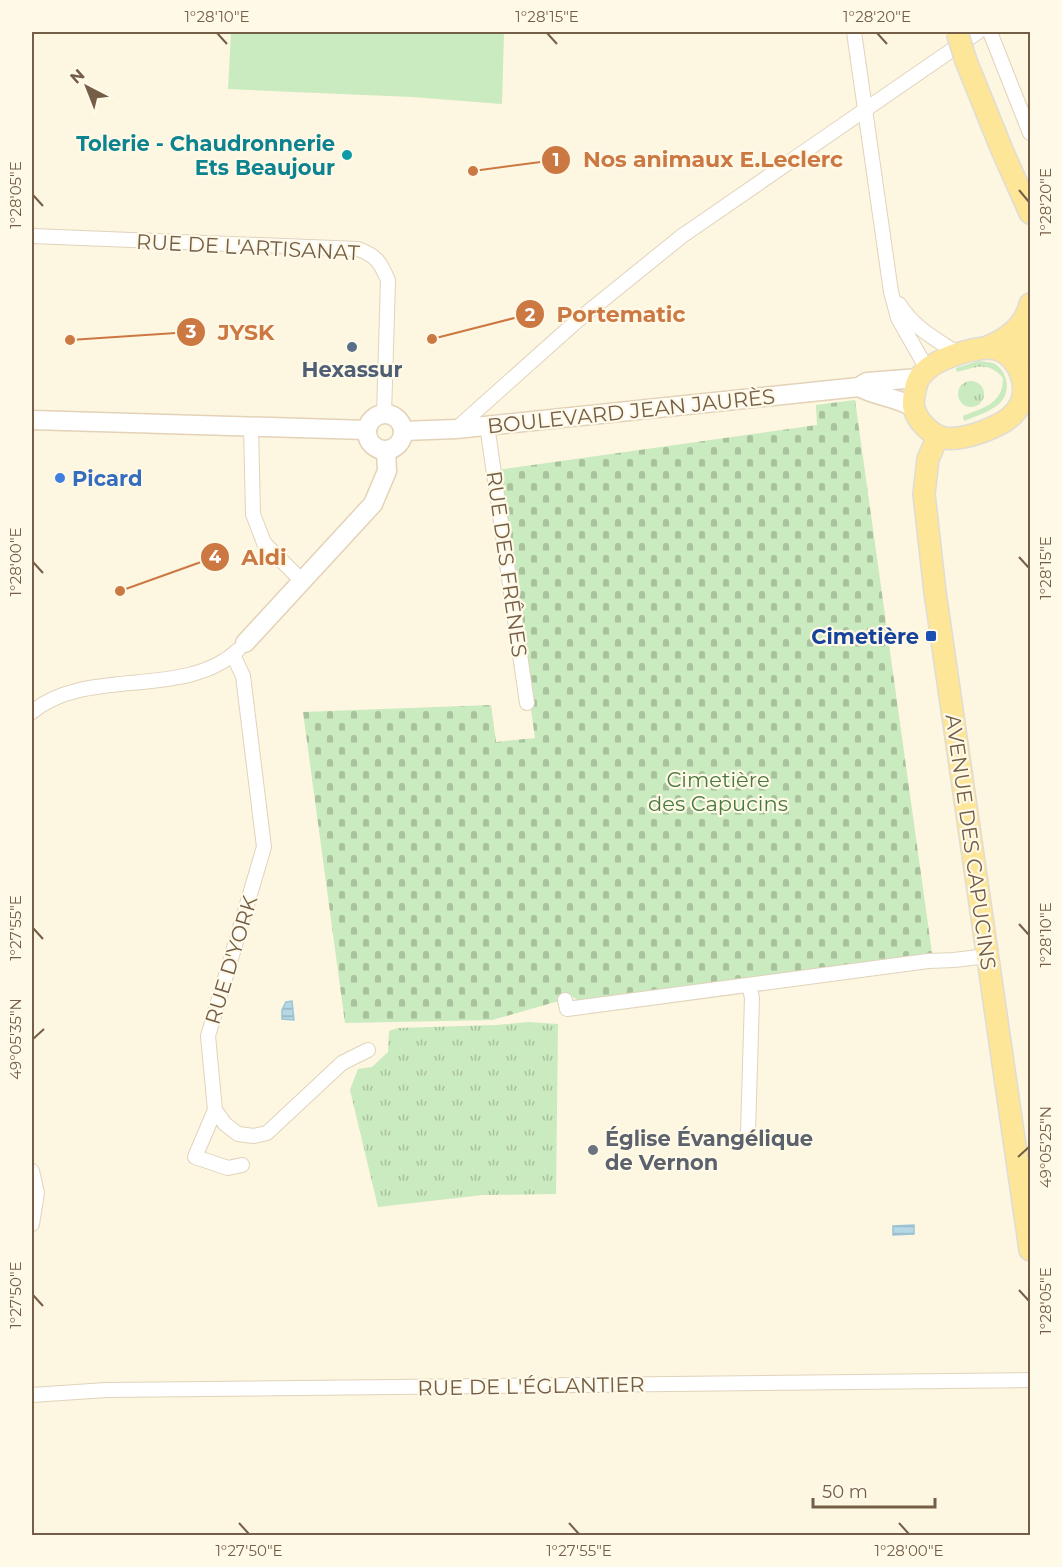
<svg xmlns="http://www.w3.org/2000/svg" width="1062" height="1567" viewBox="0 0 1062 1567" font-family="Montserrat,sans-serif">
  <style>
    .grass { fill: url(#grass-tufts) }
    .cemetery { fill: url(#cemetery-stones) }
    .pitch { fill: #caeabf }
    .water { fill: url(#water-rules); stroke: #9bc5d8; stroke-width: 1.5 }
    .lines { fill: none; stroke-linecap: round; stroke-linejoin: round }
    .street-casing { stroke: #e1d3bc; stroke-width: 16 }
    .secondary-casing { stroke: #e3d2b7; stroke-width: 21 }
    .primary-casing { stroke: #e0dcd7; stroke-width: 24 }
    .street { stroke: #fff; stroke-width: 14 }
    .secondary { stroke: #fff; stroke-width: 18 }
    .primary { stroke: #fde697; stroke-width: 21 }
    .primary-bridge-casing { stroke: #e0dcd7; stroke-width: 24; stroke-linecap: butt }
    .primary-bridge { stroke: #fde697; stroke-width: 21 }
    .ticks { fill: none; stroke: #745e47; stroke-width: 2 }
    .culture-dot { fill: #0f9aa8; stroke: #fff9e7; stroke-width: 2 }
    .service-dot { fill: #5c6f8a; stroke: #fff9e7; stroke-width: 2 }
    .shop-dot { fill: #3f7fe0; stroke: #fff9e7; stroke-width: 2 }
    .transit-dot { fill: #1a4fb4; stroke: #fff9e7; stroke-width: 2 }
    .worship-dot { fill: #6b7280; stroke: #fff9e7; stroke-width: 2 }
    .labels { text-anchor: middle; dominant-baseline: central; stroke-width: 4.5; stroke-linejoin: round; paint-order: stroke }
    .culture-label { font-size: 21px; font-weight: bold; fill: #0d838f; stroke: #fff9e7; text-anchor: end }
    .street-label { font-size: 21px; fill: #745e47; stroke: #fff9e7 }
    .service-label { font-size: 21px; font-weight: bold; fill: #4e5e75; stroke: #fff9e7 }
    .shop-label { font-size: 21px; font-weight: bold; fill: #366cbe; stroke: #fff9e7; text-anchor: start }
    .transit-label { font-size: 21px; font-weight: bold; fill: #164399; stroke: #fff9e7; text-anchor: end }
    .park-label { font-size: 21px; fill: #487a3f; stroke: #fff9e7 }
    .worship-label { font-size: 21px; font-weight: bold; fill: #5b616d; stroke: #fff9e7; text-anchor: start }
    .leader { fill: none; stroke: #cc7843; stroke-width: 2 }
    .callout-dot { fill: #cc7843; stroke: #fff9e7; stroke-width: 2 }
    .mark-label { font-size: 18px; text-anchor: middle; font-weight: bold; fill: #fff }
    .callout-label { font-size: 22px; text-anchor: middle; font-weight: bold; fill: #cc7843; stroke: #fff9e7; stroke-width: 4.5; stroke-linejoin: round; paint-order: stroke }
    .neatline { fill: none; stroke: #745e47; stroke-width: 2 }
    .ticks-label { font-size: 15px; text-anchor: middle; fill: #745e47 }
  </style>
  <defs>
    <pattern id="grass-tufts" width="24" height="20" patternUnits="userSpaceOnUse" patternTransform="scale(1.5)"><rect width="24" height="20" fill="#caeabf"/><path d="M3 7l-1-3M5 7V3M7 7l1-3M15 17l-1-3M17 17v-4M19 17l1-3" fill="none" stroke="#a9c19d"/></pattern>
    <pattern id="cemetery-stones" width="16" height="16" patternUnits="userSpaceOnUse" patternTransform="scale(1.5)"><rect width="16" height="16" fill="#caeabf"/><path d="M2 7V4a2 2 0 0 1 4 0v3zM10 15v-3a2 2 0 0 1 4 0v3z" fill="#a9c19d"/></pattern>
    <pattern id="water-rules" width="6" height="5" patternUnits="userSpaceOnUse" patternTransform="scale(1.5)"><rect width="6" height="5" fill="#b5d8e6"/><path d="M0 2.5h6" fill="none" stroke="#98b2bc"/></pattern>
  </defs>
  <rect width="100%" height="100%" fill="#fdf6e0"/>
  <g class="grass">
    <path d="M978 361C982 361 988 362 993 363 1008 370 1012 393 999 404 990 412 976 416 964 421L963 416C984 407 1003 404 1003 378 989 361 976 367 957 372L956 368Z"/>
    <circle cx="971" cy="394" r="13"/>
    <path d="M528 1022 558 1024 556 1194 483 1195 378 1207 350 1090 358 1069 372 1067 388 1052 389 1031 398 1028 496 1025Z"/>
  </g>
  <path class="cemetery" d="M855 400 932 953 588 1001 580 1002 573 997 492 1020 345 1023 303 712 491 705 496 742 535 738 497 470 817 425 816 405Z"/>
  <path class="pitch" d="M231 32H504L502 104 412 97 228 89Z"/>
  <g class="water">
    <path d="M292 1001 294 1020 282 1019V1010L286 1002Z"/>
    <path d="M914 1225V1234L893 1235V1226Z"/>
  </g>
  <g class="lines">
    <defs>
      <g id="street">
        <path d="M854 32 891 292 898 318 927 369"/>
        <path d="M990 32 1030 133"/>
        <path d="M32 236 358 249C377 256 380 262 388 280L384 414"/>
        <path d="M899 304C913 327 935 339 957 353"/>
        <path d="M487 425 527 703"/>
        <path d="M251 426 253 514 264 543 303 582"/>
        <path d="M456 429 578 320 682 236 978 32"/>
        <path d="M233 655 243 676 264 847 208 1036 215 1110 225 1124 238 1134 254 1136 267 1133 342 1063 368 1050"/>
        <path d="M32 712C87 666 185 700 238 650"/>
        <path d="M565 1000 567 1009 928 961 954 960 987 956"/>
        <path d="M215 1110 195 1157 228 1168 242 1165"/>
        <path d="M748 1132 752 998 749 985"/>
        <path d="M32 1171 37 1193 32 1224"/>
        <path d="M32 1395 106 1390 1030 1380"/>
      </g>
      <g id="secondary">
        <path d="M859 387C875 396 895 397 913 407"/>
        <circle cx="385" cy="432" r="18"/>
        <path d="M32 420 367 430"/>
        <path d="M403 431 456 429 859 387 867 382 919 378"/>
        <path d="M245 643 373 504 387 471 386 451"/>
      </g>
      <g id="primary">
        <path d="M966 61 1002 150 1030 213"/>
        <path d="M985 348C989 348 995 348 999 350 1021 359 1032 392 1016 411 1005 426 964 441 945 438 932 436 917 421 914 408 912 401 916 382 920 377 931 360 966 350 985 348Z"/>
        <path d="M985 348C1006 340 1025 327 1030 304"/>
        <path d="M1015 363 1030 339"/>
        <path d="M938 436 928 459 924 494 935 592 1030 1250"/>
      </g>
    </defs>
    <use href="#street" class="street-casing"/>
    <use href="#secondary" class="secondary-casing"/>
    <use href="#primary" class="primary-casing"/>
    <use href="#street" class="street"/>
    <use href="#secondary" class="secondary"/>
    <use href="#primary" class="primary"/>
    <defs>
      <path id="primary-bridge" d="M957 32 966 61"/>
    </defs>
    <use href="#primary-bridge" class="primary-bridge-casing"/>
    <use href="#primary-bridge" class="primary-bridge"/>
  </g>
  <path class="ticks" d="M217 33 227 44M547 33 557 44M877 33 887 44M1019 190 1029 202M33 195 43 206M1019 557 1029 568M33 562 43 573M1019 924 1029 935M33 928 43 939M33 1039 44 1029M1018 1157 1029 1147M1019 1290 1029 1301M33 1295 43 1306M239 1523 249 1534M569 1523 579 1534M899 1523 909 1534"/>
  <circle class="culture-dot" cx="347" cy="155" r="6"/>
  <circle class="service-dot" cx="352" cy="347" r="6"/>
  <circle class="shop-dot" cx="60" cy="478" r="6"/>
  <rect class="transit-dot" x="925" y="630" width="12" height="12" rx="3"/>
  <circle class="worship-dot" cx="593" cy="1150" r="6"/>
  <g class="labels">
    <g class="culture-label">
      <text x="335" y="143">Tolerie - Chaudronnerie<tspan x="335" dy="24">Ets Beaujour</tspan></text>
    </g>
    <g class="street-label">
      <text transform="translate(248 247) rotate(3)">RUE DE L'ARTISANAT</text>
      <text transform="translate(631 411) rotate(-6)">BOULEVARD JEAN JAURÈS</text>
      <text transform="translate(507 564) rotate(82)">RUE DES FRÊNES</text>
      <text transform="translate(971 842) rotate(82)">AVENUE DES CAPUCINS</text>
      <text transform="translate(231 960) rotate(-73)">RUE D'YORK</text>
      <text transform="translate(531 1386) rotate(-1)">RUE DE L'ÉGLANTIER</text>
    </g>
    <g class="service-label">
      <text x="352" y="369">Hexassur</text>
    </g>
    <g class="shop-label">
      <text x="72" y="478">Picard</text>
    </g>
    <g class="transit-label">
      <text x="919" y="636">Cimetière</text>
    </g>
    <g class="park-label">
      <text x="718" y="779">Cimetière<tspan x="718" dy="24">des Capucins</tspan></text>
    </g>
    <g class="worship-label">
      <text x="605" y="1138">Église Évangélique<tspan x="605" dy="24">de Vernon</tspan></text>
    </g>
  </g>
  <path class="leader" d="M473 171L556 160M432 339L530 314M70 340L191 332M120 591L215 557"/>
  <g class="callout-dot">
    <circle cx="473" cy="171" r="6"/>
    <circle cx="432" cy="339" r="6"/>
    <circle cx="70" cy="340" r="6"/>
    <circle cx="120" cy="591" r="6"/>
    <circle cx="556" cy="160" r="15"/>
    <circle cx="530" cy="314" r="15"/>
    <circle cx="191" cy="332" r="15"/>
    <circle cx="215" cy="557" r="15"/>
  </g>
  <g class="mark-label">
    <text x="556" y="166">1</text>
    <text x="530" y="321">2</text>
    <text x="191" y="338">3</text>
    <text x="215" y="563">4</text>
  </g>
  <g class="callout-label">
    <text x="713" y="167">Nos animaux E.Leclerc</text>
    <text x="621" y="322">Portematic</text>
    <text x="246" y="340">JYSK</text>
    <text x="264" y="565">Aldi</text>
  </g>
  <rect width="1062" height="1567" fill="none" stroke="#fff9e7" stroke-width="66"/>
  <g transform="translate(87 87) rotate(318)" stroke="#fff9e7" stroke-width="4.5" paint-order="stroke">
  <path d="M0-4.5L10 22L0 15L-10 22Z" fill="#745e47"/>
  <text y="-9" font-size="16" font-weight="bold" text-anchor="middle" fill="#745e47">N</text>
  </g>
  <path d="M813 1498v9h122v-9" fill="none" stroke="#745e47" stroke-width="3"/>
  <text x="822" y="1498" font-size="18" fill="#745e47" stroke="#fff9e7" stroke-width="4.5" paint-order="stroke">50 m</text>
  <rect x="33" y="33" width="996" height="1501" class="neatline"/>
  <g class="ticks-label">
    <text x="217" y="22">1°28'10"E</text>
    <text x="547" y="22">1°28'15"E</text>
    <text x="877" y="22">1°28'20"E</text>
    <text transform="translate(16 195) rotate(-90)" y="5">1°28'05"E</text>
    <text transform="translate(1046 202) rotate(-90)" y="5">1°28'20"E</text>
    <text transform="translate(16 562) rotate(-90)" y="5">1°28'00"E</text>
    <text transform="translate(1046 568) rotate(-90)" y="5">1°28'15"E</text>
    <text transform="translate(16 928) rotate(-90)" y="5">1°27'55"E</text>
    <text transform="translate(1046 935) rotate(-90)" y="5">1°28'10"E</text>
    <text transform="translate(16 1039) rotate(-90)" y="5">49°05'35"N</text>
    <text transform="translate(1046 1147) rotate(-90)" y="5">49°05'25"N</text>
    <text transform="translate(16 1295) rotate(-90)" y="5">1°27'50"E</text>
    <text transform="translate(1046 1301) rotate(-90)" y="5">1°28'05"E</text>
    <text x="249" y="1556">1°27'50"E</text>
    <text x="579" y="1556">1°27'55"E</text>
    <text x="909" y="1556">1°28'00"E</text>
  </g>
</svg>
